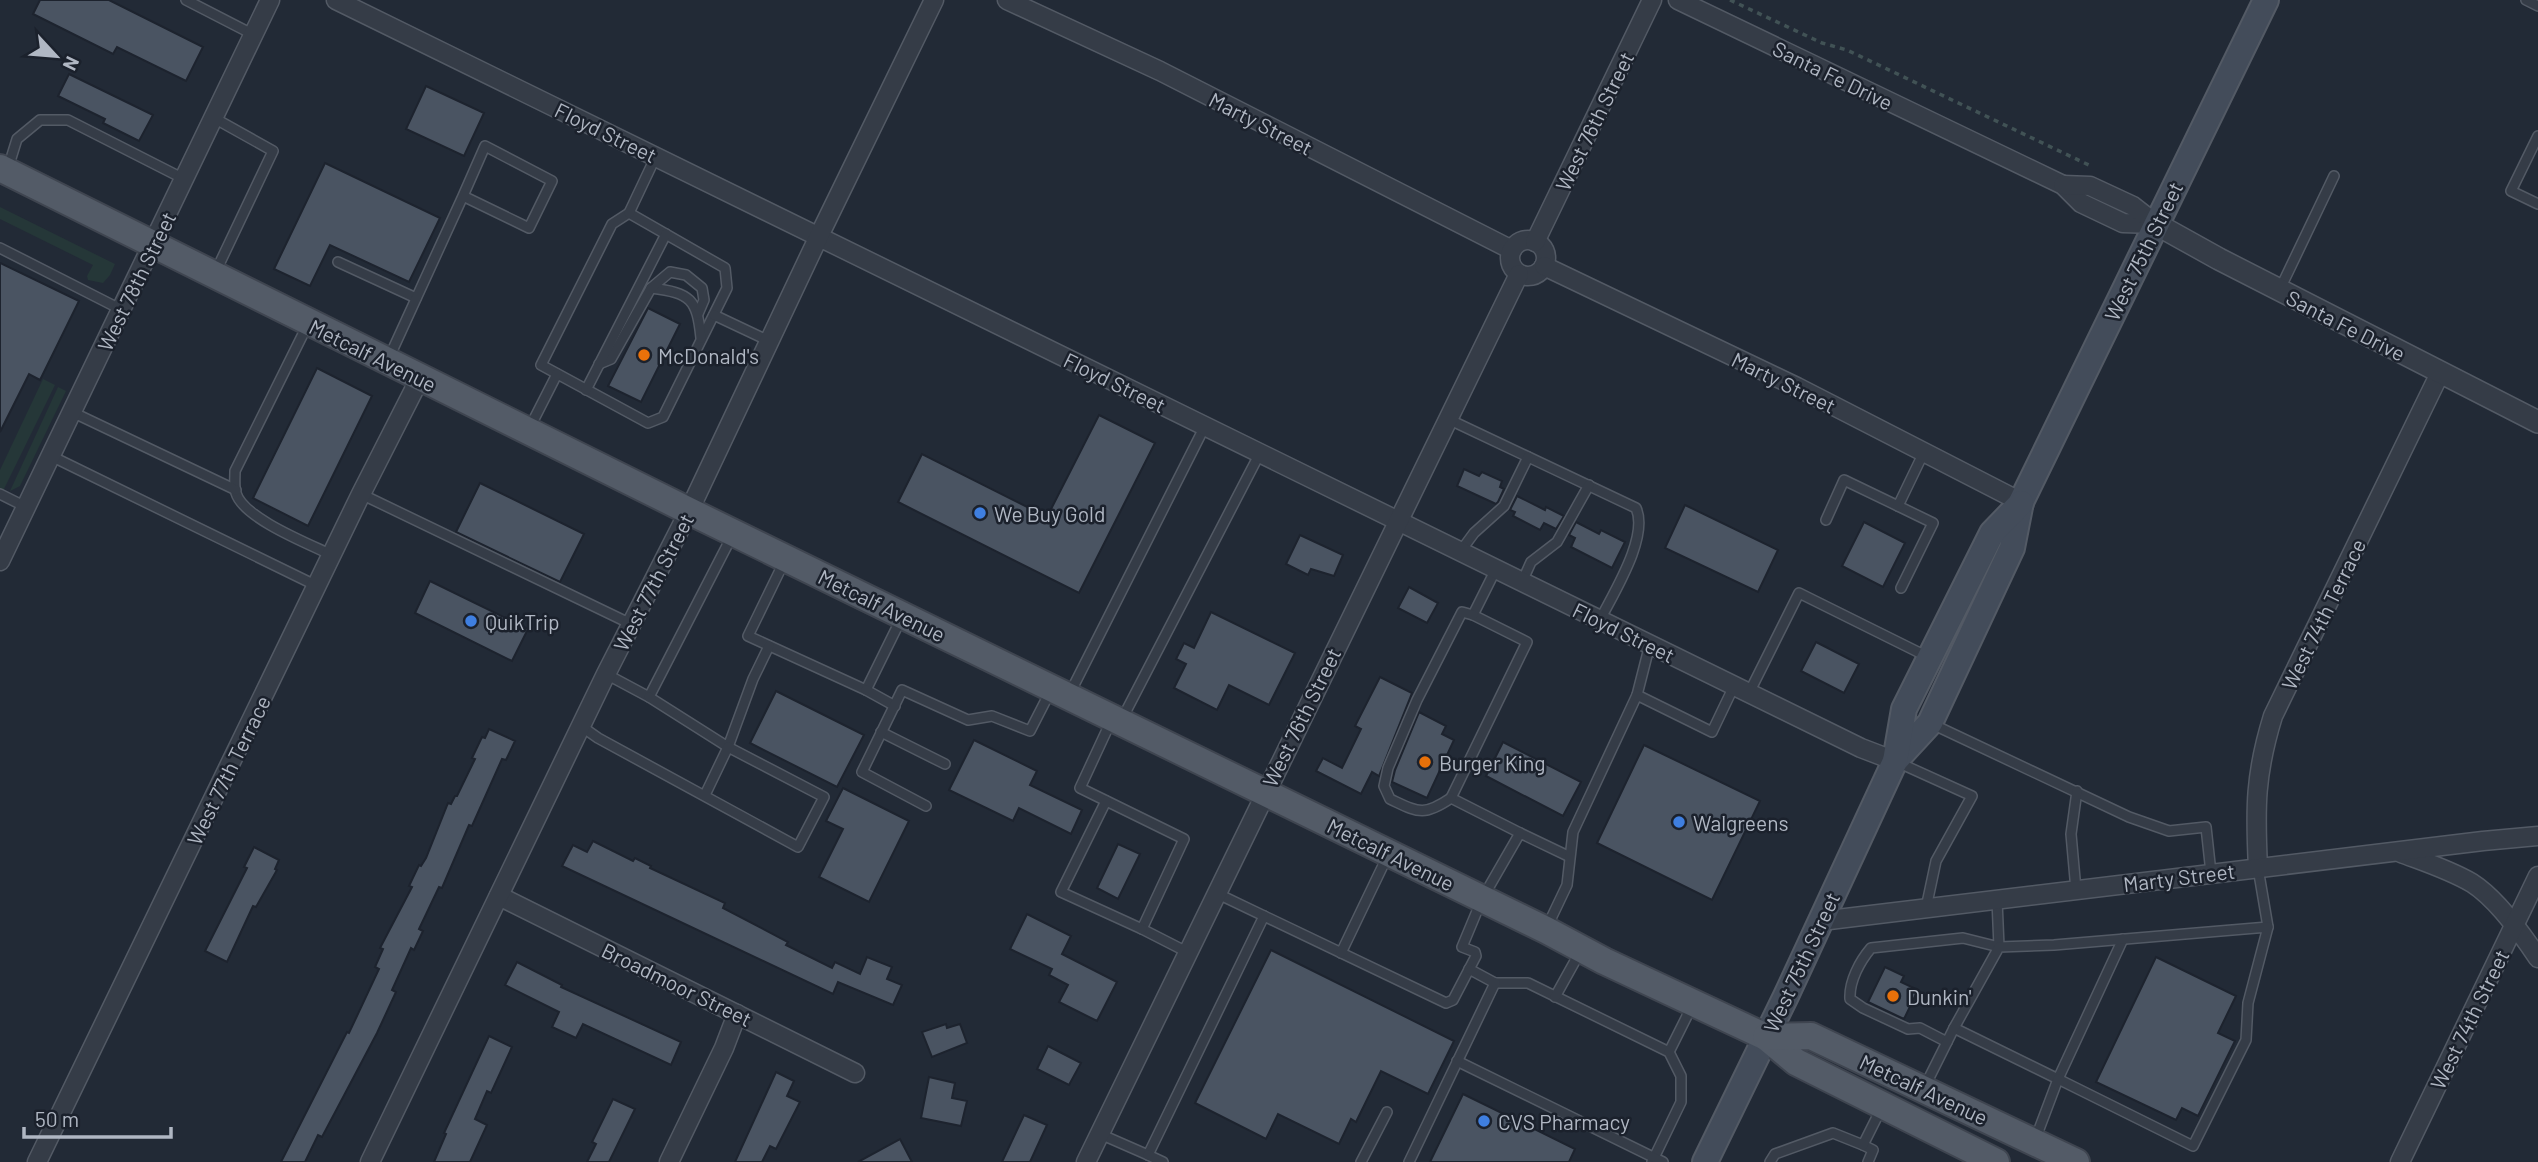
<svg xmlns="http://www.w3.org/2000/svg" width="2538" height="1162" viewBox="0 0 2538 1162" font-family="Barlow,sans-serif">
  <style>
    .green { fill: #253738 }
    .building { fill: #4a5462; stroke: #1d232e; stroke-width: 2 }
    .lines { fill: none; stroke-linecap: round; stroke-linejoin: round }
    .service-casing { stroke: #535a65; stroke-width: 12 }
    .minor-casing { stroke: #535a65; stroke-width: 21 }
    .tertiary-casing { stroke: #535a65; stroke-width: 24 }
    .secondary-casing { stroke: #535a65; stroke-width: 28 }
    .primary-casing { stroke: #3f4550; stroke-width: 30 }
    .path { stroke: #415255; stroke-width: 3.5; stroke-dasharray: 5 5; stroke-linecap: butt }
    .service { stroke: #353c47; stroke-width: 9 }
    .minor { stroke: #353c47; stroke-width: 18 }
    .tertiary { stroke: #353c47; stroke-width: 21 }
    .secondary { stroke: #434c5a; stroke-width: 24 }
    .primary { stroke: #535b67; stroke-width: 26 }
    .food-dot { fill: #e8710a; stroke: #1b212c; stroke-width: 2.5 }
    .shop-dot { fill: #3f7fe0; stroke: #1b212c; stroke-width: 2.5 }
    .labels { text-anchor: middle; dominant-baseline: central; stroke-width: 5; stroke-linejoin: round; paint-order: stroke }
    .street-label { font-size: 21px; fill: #b0b7c3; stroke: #1b212c }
    .poi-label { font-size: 21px; fill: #b0b7c3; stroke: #1b212c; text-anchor: start }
  </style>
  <rect width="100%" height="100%" fill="#222a36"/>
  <g class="green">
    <path d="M0 207 115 264 110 275 103 283 88 280 87 276 93 265 0 219Z"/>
    <path d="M43 379 55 385 3 491 0 489V470Z"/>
    <path d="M58 387 66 391 20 486 10 491Z"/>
  </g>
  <g class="building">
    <path d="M40 0H109L203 47 186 81 117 47 113 54 33 14Z"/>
    <path d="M69 74 153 115 139 141 103 123 105 119 58 96Z"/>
    <path d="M426 86 484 113 464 156 406 129Z"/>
    <path d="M325 163 440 218 409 282 330 245 310 286 274 269Z"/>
    <path d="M0 263 79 301 40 380 29 374 0 432Z"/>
    <path d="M648 308 680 324 641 402 608 386Z"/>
    <path d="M317 368 372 396 308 526 253 498Z"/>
    <path d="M1099 415 1155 443 1079 593 898 502 922 454 1047 517Z"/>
    <path d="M1464 469 1479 476 1482 472 1502 481 1500 487 1504 489 1498 502 1496 504 1457 486Z"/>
    <path d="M480 483 584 534 560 582 456 532Z"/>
    <path d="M1517 496 1545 510 1546 507 1564 516 1556 529 1544 523 1540 530 1513 516 1515 512 1510 510Z"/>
    <path d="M1685 505 1778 550 1758 592 1665 548Z"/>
    <path d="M1576 522 1599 534 1601 530 1625 542 1612 568 1571 547 1575 538 1569 535Z"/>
    <path d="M1864 522 1905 543 1883 587 1842 566Z"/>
    <path d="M1300 535 1343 555 1334 576 1311 569 1308 575 1286 564Z"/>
    <path d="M430 581 528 629 512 661 415 613Z"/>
    <path d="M1409 587 1438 603 1427 623 1398 608Z"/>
    <path d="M1211 612 1295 653 1269 705 1229 685 1217 710 1174 688 1186 664 1176 659 1184 643 1194 648Z"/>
    <path d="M1816 642 1859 664 1844 693 1801 671Z"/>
    <path d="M1380 677 1412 693 1379 776 1372 772 1361 794 1316 771 1323 758 1342 768 1361 729 1355 726Z"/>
    <path d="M776 691 864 735 837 787 750 743Z"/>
    <path d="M1419 712 1446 726 1442 734 1454 740 1427 798 1392 782 1395 770Z"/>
    <path d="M489 729 515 741 506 760 502 759 472 826 469 825 442 888 439 887 419 929 423 931 414 950 411 948 392 990 396 992 377 1033 322 1137 318 1135 305 1162H281L347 1032 349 1033 379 969 375 967 383 949 380 948 412 887 409 886 419 865 421 866 426 858 448 803 451 804 455 796H457L475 759 472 758 482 737 485 738Z"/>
    <path d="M974 740 1037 771 1030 785 1082 810 1071 834 1019 808 1013 821 949 790Z"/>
    <path d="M1503 742 1581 782 1563 816 1486 776Z"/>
    <path d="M1644 745 1760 801 1712 900 1597 843Z"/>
    <path d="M843 788 909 821 869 902 819 877 843 829 826 821Z"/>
    <path d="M593 841 633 861 635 858 651 866 650 868 725 903 723 908 788 942 786 945 832 968 835 962 860 974 867 957 892 967 887 979 902 985 893 1005 838 982 833 994 562 866 573 845 587 852Z"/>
    <path d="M1118 844 1140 854 1118 899 1097 888Z"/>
    <path d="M254 847 279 860 275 869 277 870 256 907 253 906 227 962 205 951 247 868 244 867Z"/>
    <path d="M1027 914 1071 936 1062 954 1117 982 1097 1021 1059 1002 1068 985 1049 975 1052 969 1010 949Z"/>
    <path d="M1271 950 1454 1041 1428 1094 1381 1071 1356 1122 1351 1119 1339 1144 1278 1114 1266 1139 1195 1103Z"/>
    <path d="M2156 957 2236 996 2218 1033 2235 1041 2198 1116 2182 1108 2176 1120 2096 1082Z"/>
    <path d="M517 962 562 985 561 987 681 1042 671 1065 583 1024 576 1038 552 1027 559 1012 505 985Z"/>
    <path d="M1885 967 1904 976 1901 982 1918 990 1904 1019 1868 1002Z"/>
    <path d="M946 1024 947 1028 960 1024 967 1043 932 1057 922 1032Z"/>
    <path d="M489 1036 512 1047 491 1093 487 1091 475 1119 487 1125 470 1162H434L446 1134 444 1133Z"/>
    <path d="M1048 1046 1081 1063 1069 1085 1037 1069Z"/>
    <path d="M776 1072 794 1081 787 1096 800 1102 776 1149 770 1146 762 1162H735Z"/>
    <path d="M929 1077 955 1083 952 1098 967 1101 961 1126 921 1118Z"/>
    <path d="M1463 1094 1575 1149 1569 1162H1430Z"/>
    <path d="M613 1099 635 1109 609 1162H587L596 1144 592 1142Z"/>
    <path d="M1024 1115 1047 1125 1030 1162H1002Z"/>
    <path d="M900 1139 912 1162H858Z"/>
  </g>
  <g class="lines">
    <defs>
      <g id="service">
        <path d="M186 0 254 35"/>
        <path d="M2526 0 2538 6"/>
        <path d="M214 118 273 151 215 273"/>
        <path d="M2538 136 2511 191 2538 204"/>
        <path d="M8 168 17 139 40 120H68L184 179"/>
        <path d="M629 213 725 268 727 288 663 417 648 423 541 365 612 224Z"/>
        <path d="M629 213 656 156"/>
        <path d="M0 248 122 310"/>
        <path d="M338 262 416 298"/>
        <path d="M651 288C691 293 697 299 701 338"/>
        <path d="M2280 289 2334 176"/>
        <path d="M714 315 769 341"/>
        <path d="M308 324 235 471C235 478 234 487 236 493 243 518 309 544 332 555"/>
        <path d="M388 360 463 196 529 228 552 181 485 146 463 196"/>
        <path d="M599 364 611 359 651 288 670 272 686 275 702 288 704 300 698 314"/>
        <path d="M586 390 666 234"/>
        <path d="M72 412 236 490"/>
        <path d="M1448 419 1636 508C1649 537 1614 592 1600 620"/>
        <path d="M529 429 557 374"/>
        <path d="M51 456 317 586"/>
        <path d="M0 494 26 507"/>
        <path d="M361 494 631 624"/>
        <path d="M1898 506 1933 523 1901 588"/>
        <path d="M1826 520 1844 480 1898 506 1924 452"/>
        <path d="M1460 552 1474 533 1504 506 1528 457"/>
        <path d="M784 562 748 636 866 690 902 617"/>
        <path d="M1496 569 1473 615 1527 642 1451 798 1520 833"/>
        <path d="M1522 582 1531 562 1557 542 1589 485"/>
        <path d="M606 674 649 697 733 534"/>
        <path d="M866 690 895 706"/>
        <path d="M1070 693 1205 426"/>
        <path d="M1749 693 1799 593 1928 657"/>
        <path d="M1637 695 1650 644"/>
        <path d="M649 697 728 747 753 679 769 646"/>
        <path d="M1112 719 1080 788 1184 839 1142 929 1187 952"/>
        <path d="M1122 719 1260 453"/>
        <path d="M1932 724 2129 817 2169 831 2206 827 2211 873"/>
        <path d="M581 726 598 738 798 847 824 797 728 747 705 795"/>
        <path d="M881 732 945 764"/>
        <path d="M1897 762 1972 796 1936 861 1926 908"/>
        <path d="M1451 798C1423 817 1418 812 1390 799L1384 786 1388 768 1417 700 1462 612 1473 615"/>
        <path d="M1106 801 1061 892 1142 929"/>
        <path d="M926 806 862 772 902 690 968 720 992 716 1030 731 1051 690"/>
        <path d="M2258 868 2268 927"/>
        <path d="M2076 890 2071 834 2077 791"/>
        <path d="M1216 893 1446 1003 1453 1000 1476 956 1475 952 1462 947 1482 899 1520 833 1568 856"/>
        <path d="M1547 927 1567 885 1573 832 1637 695 1712 732 1734 686"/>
        <path d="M1341 953 1388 855"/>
        <path d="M1495 983H1528L1669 1052 1681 1076V1102L1652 1162"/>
        <path d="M1555 997 1580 952"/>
        <path d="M1954 1028 2058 1079 2123 939"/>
        <path d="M1947 1042 1920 1028 1908 1029 1863 1008 1850 999C1849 981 1860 961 1871 948L1963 938 1999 947 1997 900"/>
        <path d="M1669 1052 1692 1006"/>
        <path d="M1457 1061 1663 1162"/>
        <path d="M1924 1088 1954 1028 1999 947 2054 945 2268 927 2248 1003 2246 1040 2193 1146 2058 1079 2035 1140"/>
        <path d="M1100 1134 1148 1155 1264 916"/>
        <path d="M1863 1145 1873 1150 1868 1162"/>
        <path d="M1148 1155 1163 1162"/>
        <path d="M1361 1162 1387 1112"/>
        <path d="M1409 1162 1495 983 1469 969"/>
        <path d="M1770 1162 1775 1154 1833 1133 1863 1145 1882 1107"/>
      </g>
      <g id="minor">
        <path d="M336 0 1861 748 1895 761"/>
        <path d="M1007 0 1160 71 1512 250"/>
        <path d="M1678 0 2063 185 2081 203 2123 223 2156 224"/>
        <path d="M2063 185 2090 186 2133 206 2156 224"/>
        <circle cx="1528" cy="258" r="18"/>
        <path d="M1535 242 1652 0"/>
        <path d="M1544 266 1797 387 2021 502"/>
        <path d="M0 561 270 0"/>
        <path d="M2401 853C2425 862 2450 870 2472 883 2497 899 2522 934 2538 958"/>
        <path d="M2258 868C2255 808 2255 774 2273 716L2440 373"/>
        <path d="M499 896 855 1073"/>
        <path d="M1821 921 2483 841 2538 836"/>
        <path d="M37 1162 361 494 420 378"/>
        <path d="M370 1162 606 674 689 511 819 236 934 0"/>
        <path d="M669 1162 724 1048 737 1014"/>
        <path d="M1086 1162 1519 274"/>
        <path d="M2400 1162 2538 876"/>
      </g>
      <path id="tertiary" d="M2156 224 2219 259 2538 422"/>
      <g id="secondary">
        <path d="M1895 761 1930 723 2012 548 2021 502 2266 0"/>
        <path d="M1705 1162 1786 996 1895 761 1904 709 1992 533 2021 503"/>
      </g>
      <g id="primary">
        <path d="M0 168 689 511 1546 930 1604 961 1766 1037 1796 1062 1996 1162"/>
        <path d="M1766 1037 1811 1036 2076 1162"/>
      </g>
    </defs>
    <use href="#service" class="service-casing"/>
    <use href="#minor" class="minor-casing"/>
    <use href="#tertiary" class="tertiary-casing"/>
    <use href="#secondary" class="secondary-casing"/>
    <use href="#primary" class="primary-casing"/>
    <path class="path" d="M1730 0 1822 43 1847 50 2093 167"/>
    <use href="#service" class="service"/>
    <use href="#minor" class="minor"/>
    <use href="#tertiary" class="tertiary"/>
    <use href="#secondary" class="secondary"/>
    <use href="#primary" class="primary"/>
  </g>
  <g class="food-dot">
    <circle cx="644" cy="355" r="7"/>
    <circle cx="1425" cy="762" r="7"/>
    <circle cx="1893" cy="996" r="7"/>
  </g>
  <g class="shop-dot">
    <circle cx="980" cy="513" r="7"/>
    <circle cx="471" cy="621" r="7"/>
    <circle cx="1679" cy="822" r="7"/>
    <circle cx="1484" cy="1121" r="7"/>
  </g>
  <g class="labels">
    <g class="street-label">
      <text transform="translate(1833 75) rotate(26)">Santa Fe Drive</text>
      <text transform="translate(1594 121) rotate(-64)">West 76th Street</text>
      <text transform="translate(1261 123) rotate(27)">Marty Street</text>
      <text transform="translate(606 132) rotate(26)">Floyd Street</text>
      <text transform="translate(2143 251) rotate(-64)">West 75th Street</text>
      <text transform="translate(136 281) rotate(-64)">West 78th Street</text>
      <text transform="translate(2346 325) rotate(27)">Santa Fe Drive</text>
      <text transform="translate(373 355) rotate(26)">Metcalf Avenue</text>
      <text transform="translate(1115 382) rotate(26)">Floyd Street</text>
      <text transform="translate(1784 382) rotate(26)">Marty Street</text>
      <text transform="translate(653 582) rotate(-63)">West 77th Street</text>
      <text transform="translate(882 605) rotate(26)">Metcalf Avenue</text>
      <text transform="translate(2323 614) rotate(-64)">West 74th Terrace</text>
      <text transform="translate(1624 632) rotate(26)">Floyd Street</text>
      <text transform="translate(1301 717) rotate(-64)">West 76th Street</text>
      <text transform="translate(228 770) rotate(-64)">West 77th Terrace</text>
      <text transform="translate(1391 854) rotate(26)">Metcalf Avenue</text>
      <text transform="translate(2179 877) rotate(-7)">Marty Street</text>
      <text transform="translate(1801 962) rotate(-65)">West 75th Street</text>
      <text transform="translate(677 984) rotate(26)">Broadmoor Street</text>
      <text transform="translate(2469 1019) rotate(-64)">West 74th Street</text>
      <text transform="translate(1924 1089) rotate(25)">Metcalf Avenue</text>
    </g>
    <g class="poi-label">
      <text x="658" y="355">McDonald's</text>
      <text x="994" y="513">We Buy Gold</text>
      <text x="485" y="621">QuikTrip</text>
      <text x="1439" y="762">Burger King</text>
      <text x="1693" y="822">Walgreens</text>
      <text x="1907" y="996">Dunkin'</text>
      <text x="1498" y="1121">CVS Pharmacy</text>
    </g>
  </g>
  <g transform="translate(56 56) rotate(116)" stroke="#1b212c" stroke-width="5" paint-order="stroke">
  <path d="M0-5L12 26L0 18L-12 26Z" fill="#b0b7c3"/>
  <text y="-10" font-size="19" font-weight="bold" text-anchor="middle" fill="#b0b7c3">N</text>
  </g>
  <path d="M24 1127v10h147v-10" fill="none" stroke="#b0b7c3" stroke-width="3.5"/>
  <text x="35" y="1127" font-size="21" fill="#b0b7c3" stroke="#1b212c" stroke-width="5" paint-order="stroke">50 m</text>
</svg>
